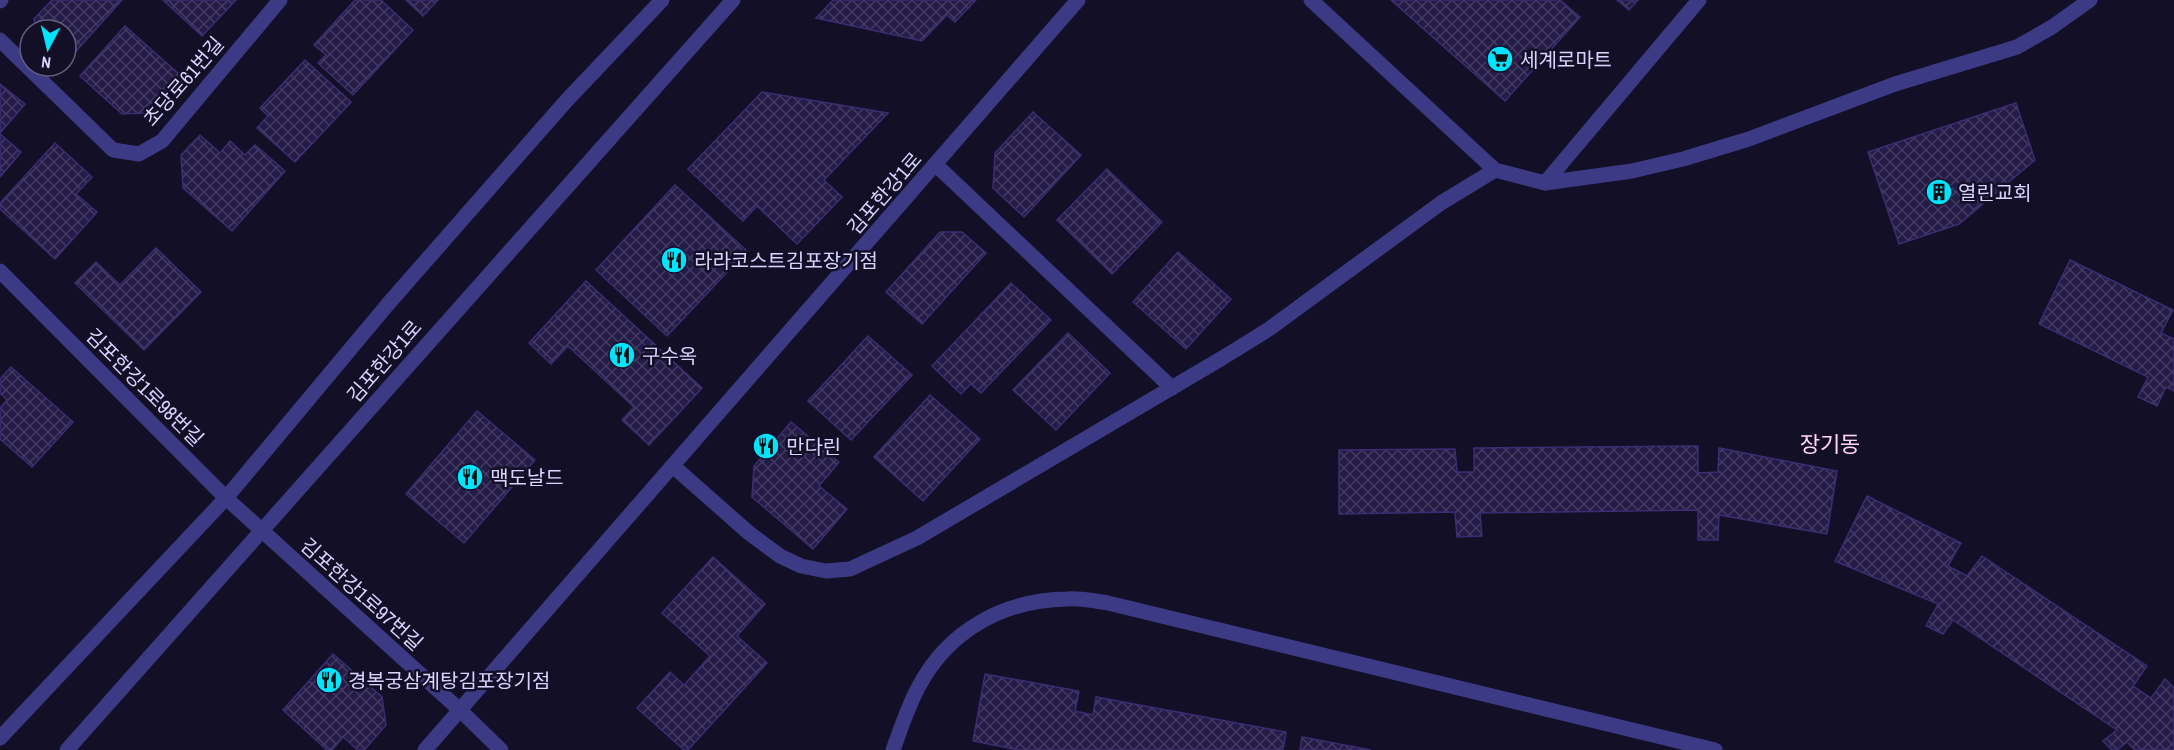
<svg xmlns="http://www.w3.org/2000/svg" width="2174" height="750" viewBox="0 0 2174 750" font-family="'Archivo Narrow','Noto Sans KR',sans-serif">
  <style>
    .building { fill: url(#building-cross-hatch); stroke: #3b2d73; stroke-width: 1.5 }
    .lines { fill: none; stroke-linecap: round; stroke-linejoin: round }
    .minor { stroke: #3d3a85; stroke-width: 15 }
    .labels { text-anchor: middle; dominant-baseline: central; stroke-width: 5; stroke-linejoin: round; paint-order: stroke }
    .poi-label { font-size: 20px; fill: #d9d4ff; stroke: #130f26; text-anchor: start }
    .street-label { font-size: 20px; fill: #d9d4ff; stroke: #130f26 }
    .quarter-label { font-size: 22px; fill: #ffd6f0; stroke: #130f26 }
  </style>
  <defs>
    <pattern id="building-cross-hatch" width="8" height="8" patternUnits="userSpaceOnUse" patternTransform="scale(1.5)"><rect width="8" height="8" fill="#241b47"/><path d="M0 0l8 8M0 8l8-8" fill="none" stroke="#433b63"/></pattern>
  </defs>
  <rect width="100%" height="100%" fill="#130f26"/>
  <g class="building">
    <path d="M52 0H122L67 61 66 30H37L34 19Z"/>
    <path d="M163 0H236L202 36Z"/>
    <path d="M355 0H381L413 30 353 95 318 63 326 55 314 45Z"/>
    <path d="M406 0H438L423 16Z"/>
    <path d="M833 0H976L955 22 947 15 922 41 816 18Z"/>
    <path d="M1391 0H1560L1580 17 1505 101Z"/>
    <path d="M1617 0H1638L1629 10Z"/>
    <path d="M125 26 180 75 146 113 122 114 80 76Z"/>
    <path d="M305 60 351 102 295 162 257 128 268 116 260 108Z"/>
    <path d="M0 84 25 104 0 133Z"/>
    <path d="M762 92 888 113 824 180 842 197 797 244 757 206 743 221 688 169Z"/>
    <path d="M2016 103 2035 160 1959 224 1899 244 1868 152Z"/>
    <path d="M1033 112 1081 155 1024 217 993 188 995 153Z"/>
    <path d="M0 134 21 152 0 177Z"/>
    <path d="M200 135 220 153 230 141 245 155 255 145 285 171 232 231 183 188 181 155Z"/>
    <path d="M55 143 92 177 76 194 97 212 55 259 0 209V203Z"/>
    <path d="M1107 169 1162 222 1112 274 1057 220Z"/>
    <path d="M675 185 747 251 667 336 596 270Z"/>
    <path d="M940 232H962L986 253 922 324 886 292Z"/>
    <path d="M156 248 201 292 144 350 75 283 96 262 120 285Z"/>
    <path d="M1178 252 1231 299 1186 349 1133 302Z"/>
    <path d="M2070 260 2173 310 2161 333 2174 339V391L2166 387 2157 406 2138 397 2148 377 2039 324Z"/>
    <path d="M586 281 702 388 649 445 622 420 634 407 568 346 551 364 529 343Z"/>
    <path d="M1011 283 1051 320 981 393 971 384 961 394 932 366Z"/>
    <path d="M1068 333 1110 373 1056 430 1013 390Z"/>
    <path d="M868 336 912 375 851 440 808 401Z"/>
    <path d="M11 367 73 422 32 467 0 439V408L7 400 0 393V379Z"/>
    <path d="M930 395 980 439 923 501 874 457Z"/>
    <path d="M477 411 535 460 464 543 406 494Z"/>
    <path d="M791 422 839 462 819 486 847 509 813 549 752 497 754 466Z"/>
    <path d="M1698 446V473L1718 472 1719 448 1837 471 1827 534 1719 515 1718 540H1698V510L1480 513 1482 536 1457 537 1455 512 1339 514V450L1455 449 1457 472H1474V448Z"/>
    <path d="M1867 496 1961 543 1948 566 1967 576 1982 556 2147 666 2133 686 2151 698 2165 679 2174 688V750H2135L2127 742 2117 750H2112L2103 741 2117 730 1953 620 1943 634 1926 626 1938 604 1835 561Z"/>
    <path d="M713 557 765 604 737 636 767 663 688 750H684L637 708 670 672 684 685 710 656 662 613Z"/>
    <path d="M333 654 382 697 386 725 364 750H358L343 737 332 750H327L283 710Z"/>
    <path d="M985 674 1079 691 1075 711 1093 715 1096 697 1286 732 1283 750H1019L973 741Z"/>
    <path d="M1302 737 1371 750H1300Z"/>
  </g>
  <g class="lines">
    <g class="minor">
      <path d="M1311 0 1495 170 1545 183 1632 171 1683 159 1749 139 1895 84 2017 47 2052 27 2090 0"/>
      <path d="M0 1 1 0"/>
      <path d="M0 40 113 150 139 154 162 141 280 0"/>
      <path d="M936 165 1172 388"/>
      <path d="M1545 183 1699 0"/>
      <path d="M0 271 226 498 461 711 501 750"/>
      <path d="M673 466 749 533 780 556 801 566 826 571 850 569 917 538 1224 357 1269 329 1441 203 1495 170"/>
      <path d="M0 738 226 498 388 304 567 100 662 0"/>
      <path d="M67 750 733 0"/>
      <path d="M425 750 1078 0"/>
      <path d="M893 750C901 728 908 706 919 686 949 630 1004 600 1067 599 1080 598 1095 601 1108 603L1715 750"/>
    </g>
  </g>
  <defs>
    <symbol id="supermarket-disc" viewBox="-11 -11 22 22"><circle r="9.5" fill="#00e5ff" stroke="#130f26"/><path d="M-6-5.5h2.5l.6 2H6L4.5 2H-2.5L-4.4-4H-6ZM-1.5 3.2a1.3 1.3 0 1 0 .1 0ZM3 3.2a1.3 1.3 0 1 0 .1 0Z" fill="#111"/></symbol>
    <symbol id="building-disc" viewBox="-11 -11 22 22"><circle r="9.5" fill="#00e5ff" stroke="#130f26"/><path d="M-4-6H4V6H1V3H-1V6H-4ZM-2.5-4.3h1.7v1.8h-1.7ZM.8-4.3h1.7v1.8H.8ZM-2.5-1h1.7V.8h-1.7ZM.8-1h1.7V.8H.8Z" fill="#111"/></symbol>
    <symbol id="restaurant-disc" viewBox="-11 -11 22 22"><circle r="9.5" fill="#00e5ff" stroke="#130f26"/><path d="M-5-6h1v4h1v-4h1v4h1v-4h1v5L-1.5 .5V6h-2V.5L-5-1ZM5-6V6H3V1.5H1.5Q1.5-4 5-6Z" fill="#111"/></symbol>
  </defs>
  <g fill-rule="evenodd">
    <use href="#supermarket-disc" x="1485" y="44" width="30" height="30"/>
    <use href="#building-disc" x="1924" y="177" width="30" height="30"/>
    <use href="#restaurant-disc" x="659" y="245" width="30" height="30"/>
    <use href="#restaurant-disc" x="607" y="340" width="30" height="30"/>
    <use href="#restaurant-disc" x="751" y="431" width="30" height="30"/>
    <use href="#restaurant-disc" x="455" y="462" width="30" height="30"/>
    <use href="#restaurant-disc" x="314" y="665" width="30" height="30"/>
  </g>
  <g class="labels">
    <g class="poi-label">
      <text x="1520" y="59">세계로마트</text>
      <text x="1958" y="192">열린교회</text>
      <text x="694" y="260">라라코스트김포장기점</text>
      <text x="642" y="355">구수옥</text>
      <text x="786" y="446">만다린</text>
      <text x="490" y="477">맥도날드</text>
      <text x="348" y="680">경복궁삼계탕김포장기점</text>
    </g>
    <g class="street-label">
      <text transform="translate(183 81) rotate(-49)">초당로61번길</text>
      <text transform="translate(884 193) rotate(-49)">김포한강1로</text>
      <text transform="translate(384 361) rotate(-49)">김포한강1로</text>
      <text transform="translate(145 387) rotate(45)">김포한강1로98번길</text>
      <text transform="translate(362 594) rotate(42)">김포한강1로97번길</text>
    </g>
    <g class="quarter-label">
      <text x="1830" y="444">장기동</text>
    </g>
  </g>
  <g transform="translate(48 48) rotate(187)"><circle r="28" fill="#130f26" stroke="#625e7d" stroke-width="1.5"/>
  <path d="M0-4.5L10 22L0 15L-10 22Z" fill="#00e5ff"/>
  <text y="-9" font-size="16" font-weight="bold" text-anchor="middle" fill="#d9d4ff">N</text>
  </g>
</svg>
